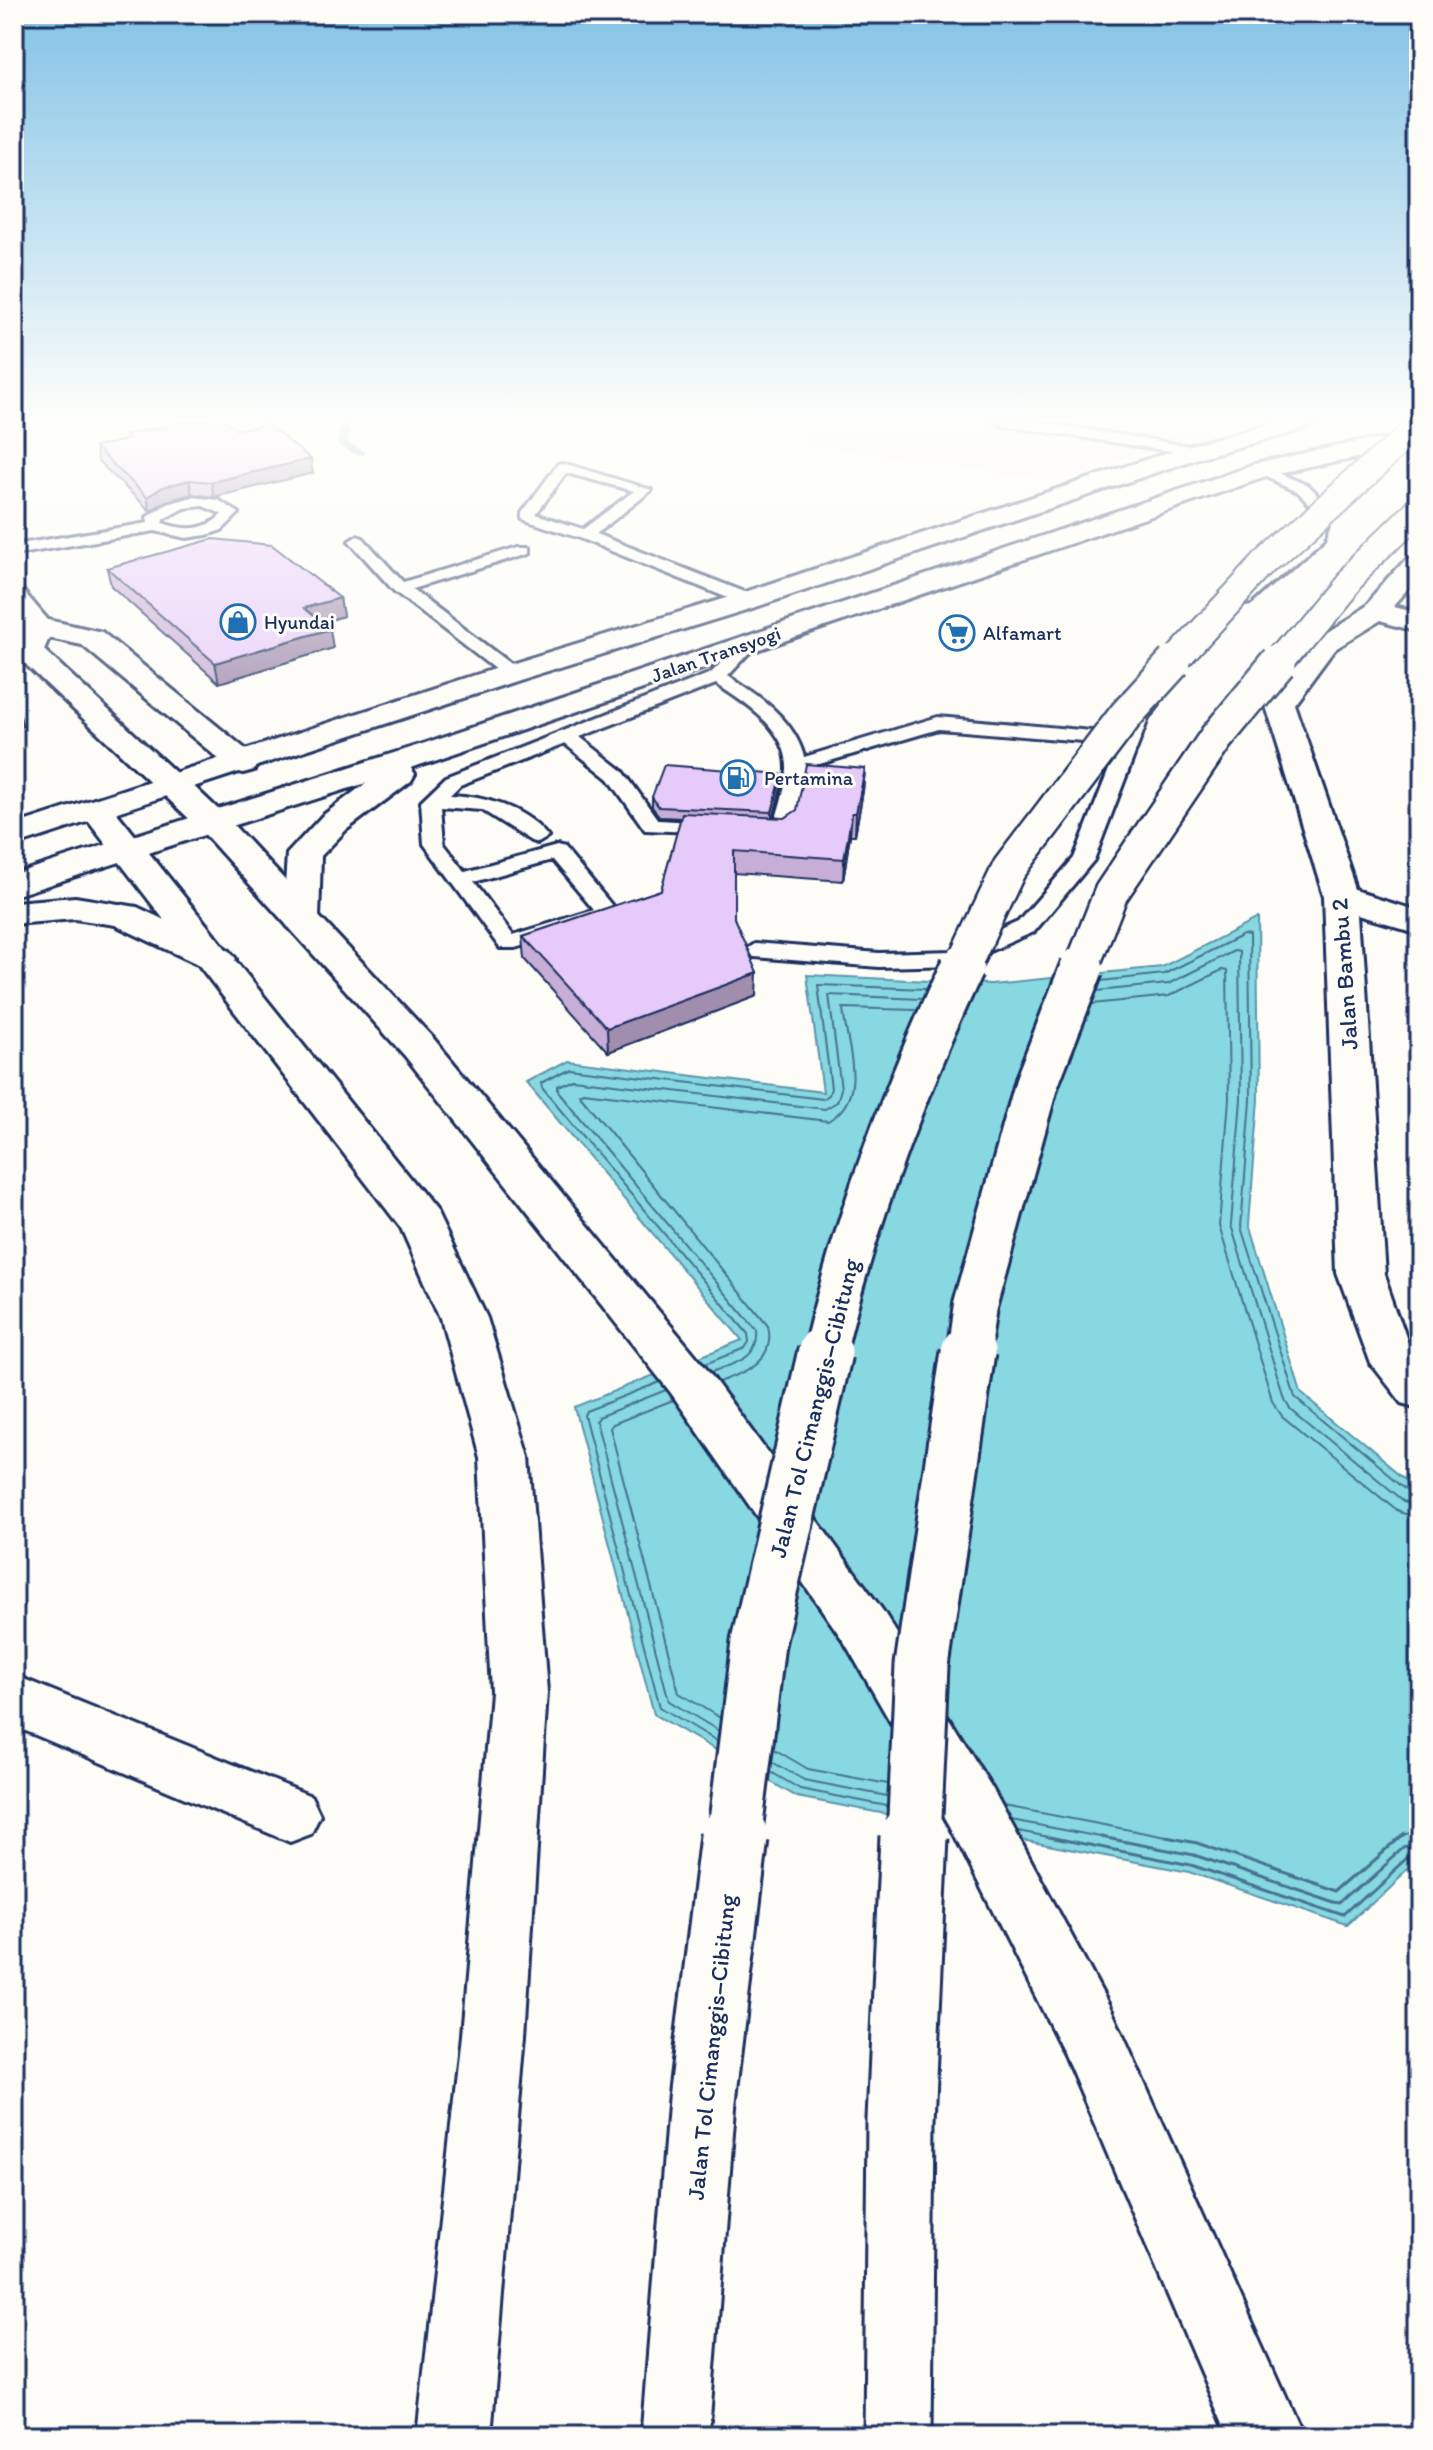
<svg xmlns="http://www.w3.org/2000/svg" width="1433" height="2450" viewBox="0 0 1433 2450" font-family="Itim,sans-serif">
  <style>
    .built { fill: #f6edf8 }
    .water { fill: #87d8e1; stroke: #5c94ad; stroke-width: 2 }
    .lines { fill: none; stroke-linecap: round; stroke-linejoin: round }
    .shore-far1 { stroke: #467392; stroke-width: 2 }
    .shore { stroke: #467392; stroke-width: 3 }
    .stream { fill: #5c94ad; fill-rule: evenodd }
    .service-casing { stroke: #1b2f5e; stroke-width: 6 }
    .minor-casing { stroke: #1b2f5e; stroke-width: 6 }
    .trunk-casing { stroke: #1b2f5e; stroke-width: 6 }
    .motorway-casing { stroke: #1b2f5e; stroke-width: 6 }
    .service { fill: #fdfcf7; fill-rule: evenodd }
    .minor { fill: #fdfcf7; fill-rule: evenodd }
    .trunk { fill: #fdfcf7; fill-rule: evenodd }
    .motorway { fill: #fdfcf7; fill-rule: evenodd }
    .motorway-bridge-far4-casing { stroke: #1b2f5e; stroke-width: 30; stroke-linecap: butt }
    .motorway-bridge-far3-casing { stroke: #1b2f5e; stroke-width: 38; stroke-linecap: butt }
    .motorway-bridge-far2-casing { stroke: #1b2f5e; stroke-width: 48; stroke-linecap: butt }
    .motorway-bridge-far1-casing { stroke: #1b2f5e; stroke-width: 59; stroke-linecap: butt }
    .motorway-bridge-casing { stroke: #1b2f5e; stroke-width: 73; stroke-linecap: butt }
    .motorway-bridge-far4 { stroke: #fdfcf7; stroke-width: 26 }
    .motorway-bridge-far3 { stroke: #fdfcf7; stroke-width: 33 }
    .motorway-bridge-far2 { stroke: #fdfcf7; stroke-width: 42 }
    .motorway-bridge-far1 { stroke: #fdfcf7; stroke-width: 53 }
    .motorway-bridge { stroke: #fdfcf7; stroke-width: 67 }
    .wall { fill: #c6aed6; stroke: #1b2f5e; stroke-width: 2 }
    .shaded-wall { fill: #a18dae; stroke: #1b2f5e; stroke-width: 2 }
    .building { fill: #e6caf9; stroke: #1b2f5e; stroke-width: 2 }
    .labels { text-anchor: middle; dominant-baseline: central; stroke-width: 6; stroke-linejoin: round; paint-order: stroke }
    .far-poi-label { font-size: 20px; fill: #1b2f5e; stroke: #fdfcf7; text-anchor: start }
    .far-street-label { font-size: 20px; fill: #1b2f5e; stroke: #fdfcf7 }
    .street-label { font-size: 24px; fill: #1b2f5e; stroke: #fdfcf7 }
  </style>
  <rect width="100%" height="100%" fill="#fdfcf7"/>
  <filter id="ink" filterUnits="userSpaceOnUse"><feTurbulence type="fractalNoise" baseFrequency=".0125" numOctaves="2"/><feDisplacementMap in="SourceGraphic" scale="16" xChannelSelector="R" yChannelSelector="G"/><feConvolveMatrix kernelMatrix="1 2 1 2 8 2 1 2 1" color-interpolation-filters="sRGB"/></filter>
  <g filter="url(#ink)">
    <path class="built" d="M805 421H1258L1124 459 1059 482 807 444 809 422Z"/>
    <path class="water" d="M1257 919 1259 1100 1249 1224 1301 1393 1419 1491V1859L1348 1926 1189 1872 797 1797 654 1714 574 1407 742 1340 526 1082 567 1060 823 1092 807 975 991 984 1162 967Z"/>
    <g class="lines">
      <g class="shore-far1">
        <path d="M1101 981 1164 974 1243 935 1249 936 1251 1100 1241 1227 1295 1397 1411 1494 1419 1496"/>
        <path d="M1097 991 1168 984 1234 951 1239 952 1241 1099 1231 1225 1284 1398 1290 1408 1404 1502 1419 1506"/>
        <path d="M1092 1004 1169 996 1222 970 1227 971 1229 1099 1219 1226 1273 1403 1282 1416 1397 1511 1419 1518"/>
        <path d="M705 1364 745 1348 749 1342 748 1334 542 1088 541 1083 569 1068 823 1099 829 1095 831 1088 818 985 927 989"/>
        <path d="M711 1372C733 1364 760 1359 757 1331L557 1091V1086L572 1079 825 1109 837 1102 841 1089 829 995 922 999"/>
        <path d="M660 1382 586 1411 584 1415 660 1707 717 1741"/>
        <path d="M719 1382C747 1371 776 1361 768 1326L579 1094 583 1092 828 1121C870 1097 846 1047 843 1008L917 1010"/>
        <path d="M666 1390 598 1417 596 1421 669 1701 719 1731"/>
        <path d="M673 1400 613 1424 610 1428 679 1693 720 1718"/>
        <path d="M774 1749 808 1769 888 1784"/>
        <path d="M772 1762 804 1780 887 1796"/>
        <path d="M771 1772 800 1789 887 1806"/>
        <path d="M1004 1806 1177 1839"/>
        <path d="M1011 1820 1111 1839"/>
        <path d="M1018 1831 1059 1839"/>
        <path d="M1398 1839 1419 1832"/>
      </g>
      <g class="shore">
        <path d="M1049 1837 1191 1865 1345 1917 1411 1856 1419 1854"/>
        <path d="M1101 1837 1194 1855 1342 1905 1404 1849 1419 1844"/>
        <path d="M1166 1837 1197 1843 1339 1892 1402 1837"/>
      </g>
      <path class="stream" d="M341 421H351L347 443 364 451V455H356L337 444Z"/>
      <defs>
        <g id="service">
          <path d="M994 421H1031L1196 447 1203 451 1196 455 1001 425Z"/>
          <path d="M563 463 652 490 596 534 755 596 757 600 755 604H743L579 538 522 519V513L558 464ZM566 473 634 491 583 529 536 514Z"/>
          <path d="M1263 466 1308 485 1334 510 1324 537 1251 603 1245 604 1237 599 1239 595 1311 532 1318 511 1298 491 1258 473 1256 470Z"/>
          <path d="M193 497 218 500 239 513 222 530 207 535 186 538 155 531 14 555V545L148 523 147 517 167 504ZM203 506 222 514C207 531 184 531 163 523V519L185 508Z"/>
          <path d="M357 536 363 538 403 582 518 547H530V553L412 589 517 669 520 673 517 677H505L394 591 349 541Z"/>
          <path d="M751 637 760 642 728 676C759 696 794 719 804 757L938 717 1124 734C1129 721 1135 703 1150 700L1159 705 1148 719 1094 860 1034 932 957 965 879 967 754 957 743 950 754 943 879 953 953 951 1018 922 1074 858 1119 744 939 729 806 768 793 832C784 841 761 840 753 831L756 827 774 826C779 807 786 788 787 769 788 729 745 703 716 684L580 737 623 771 658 820 711 823 721 829 718 833 645 830 609 779 565 744 460 785 450 795C485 796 525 808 548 837L538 843 531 841 482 810 441 807 444 844 465 871 557 846 564 848 618 913 615 918 516 948H500L424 844 421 801 446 777 711 673 745 638ZM552 860 594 910 513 935 473 882Z"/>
        </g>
        <g id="minor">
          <path d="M1419 556V580L1395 607 1419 613V631L1380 621 1334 649 1294 703 1358 889 1419 908V930L1361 913 1384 1274 1408 1343 1419 1356V1408L1402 1403 1370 1362 1338 1274 1324 896 1264 703 1314 637 1366 605 1409 558Z"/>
          <path d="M14 590 24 592 48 620 102 632 254 756 259 763 254 770 243 773 232 770 82 645 49 638 44 650 189 785 185 792 173 795 161 792 19 658 14 652 23 628 14 616Z"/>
          <path d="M14 1675 311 1796 320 1815 311 1834 290 1842 14 1726Z"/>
        </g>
        <g id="trunk">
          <path d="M1279 421H1318L1315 426 1205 456 759 606 522 679 14 846V825L500 667 739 594 1187 446Z"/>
          <path d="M1419 423V439L1404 447 1269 476 411 768 415 774 411 781 346 830 321 856 319 919 314 927 301 930 288 927 283 919 287 854 322 816 366 783 14 896V874L419 745 1254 465 1388 436Z"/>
          <path d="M75 897 137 907 230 951 236 959 230 967 217 970 204 967 115 925 75 919 14 924V902Z"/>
        </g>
        <g id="motorway">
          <path d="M173 775 185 778 224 815 433 1038 705 1367 883 1611 992 1788 1112 2011 1303 2436H1228L1066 2057 950 1826 845 1643 671 1393 405 1056 200 829 161 792 157 785 161 778Z"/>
          <path d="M97 800 109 803 436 1211 487 1318 529 1457 547 1692 525 2035 491 2436H417L461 2035 491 1692 479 1457 441 1318 401 1228 85 817 80 810 85 803Z"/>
        </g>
      </defs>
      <use href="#service" class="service-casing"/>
      <use href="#minor" class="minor-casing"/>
      <use href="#trunk" class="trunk-casing"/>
      <use href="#motorway" class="motorway-casing"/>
      <use href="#service" class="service"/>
      <use href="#minor" class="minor"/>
      <use href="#trunk" class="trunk"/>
      <use href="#motorway" class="motorway"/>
      <defs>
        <g id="motorway-bridge-far4">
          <path d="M1172 664 1265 563 1419 423"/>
          <path d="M1277 664 1344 583 1419 510"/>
        </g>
        <g id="motorway-bridge-far3">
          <path d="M962 969 1009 869 1126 715 1174 662"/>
          <path d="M1081 969 1111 893 1216 738 1279 662"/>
        </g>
        <g id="motorway-bridge-far2">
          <path d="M824 1354C855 1221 904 1091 962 967"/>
          <path d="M968 1354 975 1306 1037 1082 1082 967"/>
        </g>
        <g id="motorway-bridge-far1">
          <path d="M734 1839 758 1643 825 1352"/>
          <path d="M914 1839 922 1666 968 1352"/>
        </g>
        <g id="motorway-bridge">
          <path d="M675 2436 702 2100 734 1837"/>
          <path d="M898 2436 901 2120 914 1837"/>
        </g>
      </defs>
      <use href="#motorway-bridge-far4" class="motorway-bridge-far4-casing"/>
      <use href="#motorway-bridge-far3" class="motorway-bridge-far3-casing"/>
      <use href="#motorway-bridge-far2" class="motorway-bridge-far2-casing"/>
      <use href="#motorway-bridge-far1" class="motorway-bridge-far1-casing"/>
      <use href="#motorway-bridge" class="motorway-bridge-casing"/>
      <use href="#motorway-bridge-far4" class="motorway-bridge-far4"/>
      <use href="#motorway-bridge-far3" class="motorway-bridge-far3"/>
      <use href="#motorway-bridge-far2" class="motorway-bridge-far2"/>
      <use href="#motorway-bridge-far1" class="motorway-bridge-far1"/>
      <use href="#motorway-bridge" class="motorway-bridge"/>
    </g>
    <g class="wall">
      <path d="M237 430 313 473 214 497 192 494 166 501 150 511 98 461 95 447 126 440 125 435Z"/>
      <path d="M107 568 340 598 343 616 322 623 333 648 219 683 111 586Z"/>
      <path d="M865 769 863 791 855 835H850L843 881 734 873V918L757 996 608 1052 525 959 523 936 661 890 681 818 660 817 652 807V797L782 784 773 818H785Z"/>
    </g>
    <g class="shaded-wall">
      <path d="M311 459 313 473 214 497 211 482Z"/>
      <path d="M189 480 192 494 166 501 150 511 147 497 163 487Z"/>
      <path d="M340 598 343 616 307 627 304 608Z"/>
      <path d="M330 629 333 648 219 683 215 663Z"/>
      <path d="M14 696 23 726 14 729Z"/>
      <path d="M865 769 863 791 855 835 856 813Z"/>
      <path d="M782 774V784L772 823V812Z"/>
      <path d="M852 813 850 835 843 881 844 859Z"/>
      <path d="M758 973 757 996 608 1052 607 1028Z"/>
    </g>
    <g class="building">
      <path d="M190 421H226L237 430 267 424 311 459 211 482 189 480 163 487 147 497 95 447 130 439 125 435Z"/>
      <path d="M213 539 272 545 340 598 304 608 330 629 215 663 107 568Z"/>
      <path d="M806 764 865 769 856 813H852L844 859 734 851V918L758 973 607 1028 523 936 661 890 682 813 785 818 797 810Z"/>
      <path d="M664 765 782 774 772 812 659 807 652 797Z"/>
    </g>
  </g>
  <linearGradient id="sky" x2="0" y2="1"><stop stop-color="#81c2e5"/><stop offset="0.55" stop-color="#fefefb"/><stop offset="1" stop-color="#fefefb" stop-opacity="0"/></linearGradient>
  <rect width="1433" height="764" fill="url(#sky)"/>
  <defs>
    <symbol id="shop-ring" viewBox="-11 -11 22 22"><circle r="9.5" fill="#fdfcf7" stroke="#1f6fb2" stroke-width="1.5"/><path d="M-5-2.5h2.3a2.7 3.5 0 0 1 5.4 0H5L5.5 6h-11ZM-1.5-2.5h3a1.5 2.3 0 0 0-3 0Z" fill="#1f6fb2"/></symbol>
    <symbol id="supermarket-ring" viewBox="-11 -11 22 22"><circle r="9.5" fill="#fdfcf7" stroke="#1f6fb2" stroke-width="1.5"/><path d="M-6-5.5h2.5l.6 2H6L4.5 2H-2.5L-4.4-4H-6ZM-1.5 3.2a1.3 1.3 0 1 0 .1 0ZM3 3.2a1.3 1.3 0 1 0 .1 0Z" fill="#1f6fb2"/></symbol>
    <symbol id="fuel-ring" viewBox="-11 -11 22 22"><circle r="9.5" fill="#fdfcf7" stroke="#1f6fb2" stroke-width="1.5"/><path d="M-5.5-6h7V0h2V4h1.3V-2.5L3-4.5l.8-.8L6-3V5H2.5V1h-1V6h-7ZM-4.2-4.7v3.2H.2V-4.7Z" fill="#1f6fb2"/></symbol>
  </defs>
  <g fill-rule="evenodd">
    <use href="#shop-ring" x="218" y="602" width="40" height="40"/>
    <use href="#supermarket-ring" x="937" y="613" width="40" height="40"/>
    <use href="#fuel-ring" x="718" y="758" width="40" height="40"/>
  </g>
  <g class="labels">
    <g class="far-poi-label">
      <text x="264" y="622">Hyundai</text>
      <text x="983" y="633">Alfamart</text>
      <text x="764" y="778">Pertamina</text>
    </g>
    <g class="far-street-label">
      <text transform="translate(716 654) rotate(-19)">Jalan Transyogi</text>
    </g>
    <g class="street-label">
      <text transform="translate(1344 974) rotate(-94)">Jalan Bambu 2</text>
      <text transform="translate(814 1408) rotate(-76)">Jalan Tol Cimanggis–Cibitung</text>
      <text transform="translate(711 2047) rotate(-84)">Jalan Tol Cimanggis–Cibitung</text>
    </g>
  </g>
  <rect width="1433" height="2450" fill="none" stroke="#fdfcf7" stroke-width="48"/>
  <rect x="24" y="24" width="1385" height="2402" fill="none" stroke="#1b2f5e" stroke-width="3" filter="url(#ink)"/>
</svg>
